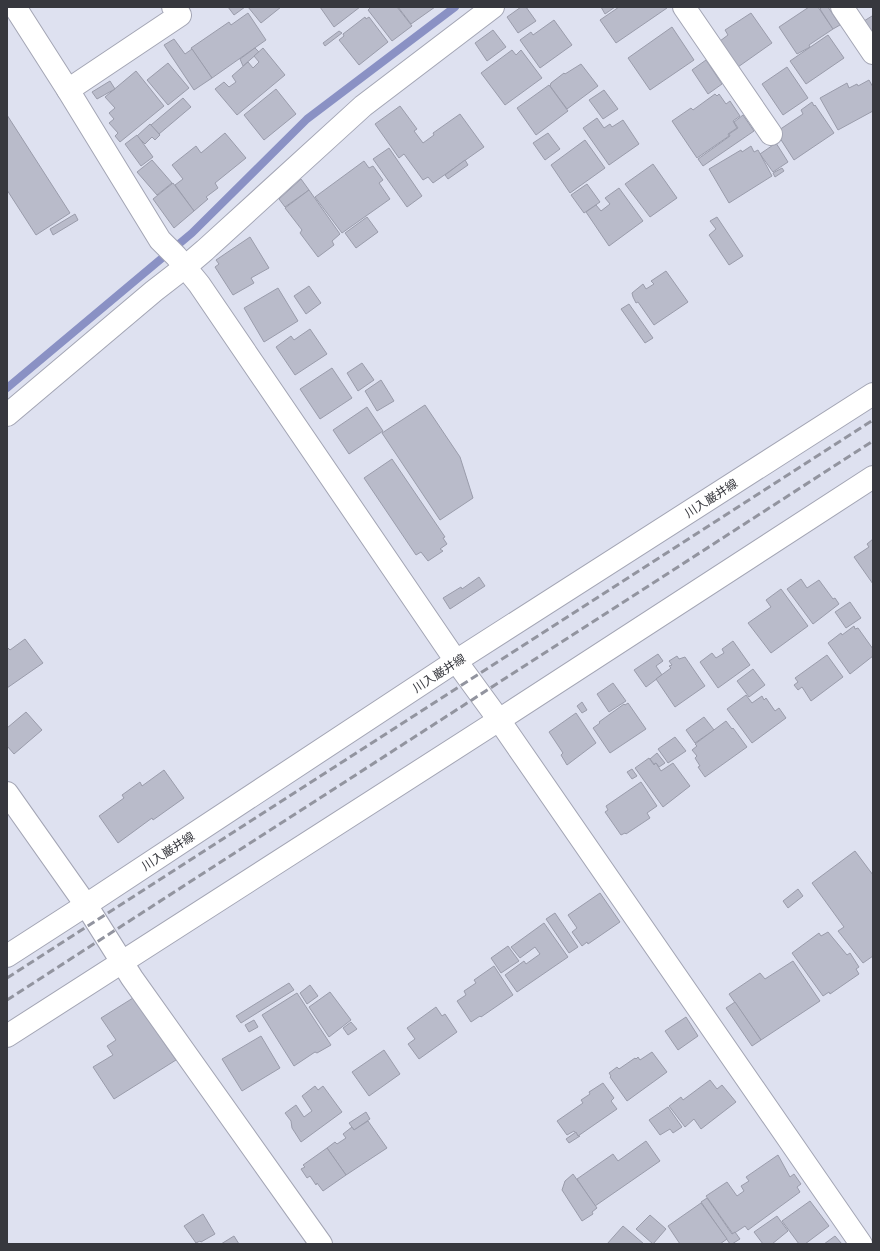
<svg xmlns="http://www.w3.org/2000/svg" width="880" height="1251" viewBox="0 0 880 1251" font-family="Quicksand,'Noto Sans JP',sans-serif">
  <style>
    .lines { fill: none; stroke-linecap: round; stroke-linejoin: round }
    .stream { stroke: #8a91c4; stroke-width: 8 }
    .building { fill: #b9bbca; stroke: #9a9cab }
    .minor-casing { stroke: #a3a5b4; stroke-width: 24 }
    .major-casing { stroke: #a3a5b4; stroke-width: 24 }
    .minor { stroke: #fff; stroke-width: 22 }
    .major { stroke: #fff; stroke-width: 22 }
    .rail { stroke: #92949f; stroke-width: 3; stroke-dasharray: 8 4; stroke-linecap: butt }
    .labels { text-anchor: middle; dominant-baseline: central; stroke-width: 3.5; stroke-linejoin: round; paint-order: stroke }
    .street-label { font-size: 12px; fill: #37383e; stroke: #fff }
  </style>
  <rect width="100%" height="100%" fill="#dee1f0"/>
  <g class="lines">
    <path class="stream" d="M7 388 192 233 307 119 455 7"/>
  </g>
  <g class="building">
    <path d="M228 7H245L234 15Z"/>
    <path d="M248 7H281L261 23Z"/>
    <path d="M320 7H360L334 27Z"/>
    <path d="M371 7H397L412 26 392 41 368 10Z"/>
    <path d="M398 7H435L411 24Z"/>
    <path d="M521 7H526L536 21 518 33 507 17Z"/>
    <path d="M601 7H615L605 14Z"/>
    <path d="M619 7H666L667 8 616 43 600 20Z"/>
    <path d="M809 7H818L833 29 809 45 810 47 797 54 779 27Z"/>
    <path d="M822 7H828L840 25 833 29 820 9Z"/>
    <path d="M248 13 266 40 212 78 191 48 229 22 231 25Z"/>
    <path d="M751 13 772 43 738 67 720 41 728 35 725 30Z"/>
    <path d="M872 16 873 18V34L864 21Z"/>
    <path d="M365 17 366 19 369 17 388 42 359 65 339 40 344 36 343 34Z"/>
    <path d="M554 20 572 45 540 68 520 40 531 32 533 35Z"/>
    <path d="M672 27 694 60 650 90 628 58Z"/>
    <path d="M493 30 506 47 487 61 475 43Z"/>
    <path d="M339 31 342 33 325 46 323 43Z"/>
    <path d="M828 35 844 58 806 84 790 61Z"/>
    <path d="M174 39 185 54 192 49 212 78 194 90 164 45Z"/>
    <path d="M255 48 259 52 243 66 240 59Z"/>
    <path d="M263 48 285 75 237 115 215 89 224 82 229 87 236 82 232 76 248 62 253 68 259 62 254 56Z"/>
    <path d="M512 50 516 55 521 50 542 78 505 105 481 73Z"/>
    <path d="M706 60 722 84 708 94 692 70Z"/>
    <path d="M168 63 189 88 168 105 147 80Z"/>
    <path d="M581 64 598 86 567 109 550 86 551 83 564 73 565 74Z"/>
    <path d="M787 67 808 98 783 115 762 84Z"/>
    <path d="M136 71 164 106 120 142 115 136 118 133 109 123 114 119 109 113 115 108 105 97Z"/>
    <path d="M869 80 873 87V111L838 130 820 98 847 83 849 88 857 84 858 86Z"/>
    <path d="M110 81 115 89 97 99 92 92Z"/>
    <path d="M549 85 568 111 536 135 517 108Z"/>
    <path d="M276 89 296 114 264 140 244 115Z"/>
    <path d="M604 90 618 109 603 119 589 100Z"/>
    <path d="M715 94 717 96 719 94 726 104 730 101 740 116 733 121 737 128 728 134 729 136 697 158 672 121 691 108 693 110Z"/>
    <path d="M183 98 191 107 159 134 151 125Z"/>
    <path d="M812 102 814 106 815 105 834 133 794 160 776 132 803 114 801 110Z"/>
    <path d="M400 106 417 129 414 131 423 143 434 135 433 133 460 114 484 147 433 183 428 177 423 180 404 154 399 158 375 124Z"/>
    <path d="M7 115 70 213 36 235 7 190Z"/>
    <path d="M743 115 754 131 703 166 698 159 730 136 729 134 738 128 734 122Z"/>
    <path d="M597 118 604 128 610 124 612 127 623 120 639 144 609 165 583 128Z"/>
    <path d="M150 124 160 135 155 140 152 137 145 144 137 136Z"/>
    <path d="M225 133 246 158 215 183 218 188 206 197 208 199 194 211 175 185 183 179 172 165 196 146 201 153Z"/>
    <path d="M548 133 560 149 545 160 533 143Z"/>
    <path d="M137 135 153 157 141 166 125 144Z"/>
    <path d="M585 140 605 168 570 193 551 165Z"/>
    <path d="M776 143 788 162 773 172 760 154Z"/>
    <path d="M751 146 754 152 758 150 772 176 729 203 709 169 741 150 742 152Z"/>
    <path d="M389 148 422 196 407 207 373 159Z"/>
    <path d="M152 160 172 183 157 195 137 172Z"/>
    <path d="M465 160 468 165 448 179 445 175Z"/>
    <path d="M364 161 369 168 373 166 383 180 379 183 390 199 342 233 315 197Z"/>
    <path d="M653 164 677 198 650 217 625 184Z"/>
    <path d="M782 168 784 171 775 177 773 173Z"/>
    <path d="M301 179 309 190 285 207 279 199Z"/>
    <path d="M173 183 194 211 174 228 153 199Z"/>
    <path d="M587 184 600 202 584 213 571 195Z"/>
    <path d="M619 188 643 221 609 246 586 212 596 205 601 211 610 204 605 198Z"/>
    <path d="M309 190 340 234 332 241 334 245 318 257 300 233 302 230 285 208Z"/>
    <path d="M75 214 78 220 53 235 50 229Z"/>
    <path d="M367 217 378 232 356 248 345 233Z"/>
    <path d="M717 217 743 256 729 265 709 235 716 229 710 221Z"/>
    <path d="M250 237 269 268 251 278 254 283 233 295 215 267 219 264 216 260Z"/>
    <path d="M666 271 688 302 654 325 638 302 636 303 633 297 632 293 643 284 646 289 654 284 651 281Z"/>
    <path d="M309 286 321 303 306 314 294 296Z"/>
    <path d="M278 288 298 321 264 342 244 308Z"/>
    <path d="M629 304 653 338 645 343 621 309Z"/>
    <path d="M310 329 327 354 295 375 276 347 291 336 294 340Z"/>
    <path d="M362 363 374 380 358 391 347 373Z"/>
    <path d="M332 368 352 398 320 419 300 389Z"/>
    <path d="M381 380 394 401 377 411 365 391Z"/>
    <path d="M425 405 460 457 473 498 440 520 382 433Z"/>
    <path d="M367 407 383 431 349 454 333 430Z"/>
    <path d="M392 459 445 537 443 538 447 544 440 549 443 551 428 561 421 552 416 555 364 478Z"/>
    <path d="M873 539V584L854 557 869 547 867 544Z"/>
    <path d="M479 577 485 586 450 609 443 598 461 587 462 589Z"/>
    <path d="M801 579 807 588 819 580 833 599 835 598 839 604 813 624 787 589Z"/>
    <path d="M781 589 808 626 771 653 748 623 771 607 766 600Z"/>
    <path d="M850 602 861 618 846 628 835 612Z"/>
    <path d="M854 626 855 629 858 628 873 649V656L850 674 828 643 841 633 842 635Z"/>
    <path d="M25 639 43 663 7 688V647L10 650Z"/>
    <path d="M733 641 750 665 718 688 700 662 712 653 716 658 724 653 722 649Z"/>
    <path d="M658 654 663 661 656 666 662 675 646 687 634 670Z"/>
    <path d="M827 655 843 677 811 701 802 687 798 690 794 685 798 682 795 678Z"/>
    <path d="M677 656 679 659 685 657 705 686 675 707 656 679 671 668 669 666 672 665 669 661Z"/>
    <path d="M753 669 765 685 749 697 737 681Z"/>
    <path d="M613 683 626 701 609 712 597 694Z"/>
    <path d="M746 695 752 703 762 696 764 700 766 698 775 711 779 708 786 718 752 743 727 709Z"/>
    <path d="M582 702 587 710 582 713 577 706Z"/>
    <path d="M628 703 646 729 610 753 593 728 600 723 599 722 624 704 625 705Z"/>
    <path d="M26 712 42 730 14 754 7 746V728Z"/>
    <path d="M576 713 596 743 567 765 561 755 563 753 549 732Z"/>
    <path d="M704 717 714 730 695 743 686 730Z"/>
    <path d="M726 721 732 729 733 728 747 747 705 777 698 767 700 766 695 758 697 756 692 750 697 746 695 744Z"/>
    <path d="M675 737 686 751 668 763 658 749Z"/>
    <path d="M657 753 665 763 659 767 656 763 654 764 650 759Z"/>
    <path d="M649 758 654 765 656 763 661 771 673 763 690 786 663 807 635 768Z"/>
    <path d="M632 769 637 776 632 779 627 772Z"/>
    <path d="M164 770 184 798 153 820 152 818 118 843 99 816 124 798 122 795 140 782 142 786Z"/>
    <path d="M641 782 657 806 647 813 650 818 626 834 625 833 621 835 605 812 608 810 606 806Z"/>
    <path d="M855 851 873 875V956L863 963 838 931 844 927 812 883Z"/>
    <path d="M798 889 803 896 788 908 783 901Z"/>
    <path d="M600 893 620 922 588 944 587 942 582 946 572 932 577 928 568 915Z"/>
    <path d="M555 913 578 947 569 953 546 919Z"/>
    <path d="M544 923 568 957 517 992 505 975 524 961 526 964 540 954 535 947 520 958 511 947Z"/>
    <path d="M828 932 847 955 850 953 859 967 856 969 859 974 830 994 829 992 823 996 792 953 819 933 821 936Z"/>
    <path d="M508 946 519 961 501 973 491 958Z"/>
    <path d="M793 961 820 1001 761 1040 729 994 760 973 765 979Z"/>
    <path d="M494 966 513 995 481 1017 480 1016 471 1022 457 1001 466 995 464 991 476 983 474 980Z"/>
    <path d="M289 983 294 990 241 1023 236 1016Z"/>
    <path d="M310 985 318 996 307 1004 300 993Z"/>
    <path d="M330 992 351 1020 329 1037 309 1007Z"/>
    <path d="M297 993 331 1045 317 1053 315 1052 294 1066 262 1015Z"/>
    <path d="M133 998 176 1060 114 1099 93 1067 113 1055 107 1046 116 1040 101 1018Z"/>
    <path d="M735 1002 761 1040 752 1046 726 1008Z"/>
    <path d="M436 1007 442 1016 445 1014 457 1032 419 1059 408 1044 415 1039 407 1028Z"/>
    <path d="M686 1017 698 1036 678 1050 665 1031Z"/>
    <path d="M254 1020 258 1027 249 1032 245 1025Z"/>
    <path d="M351 1022 357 1029 348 1035 343 1028Z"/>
    <path d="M261 1036 280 1068 242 1091 222 1059Z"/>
    <path d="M384 1050 400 1074 369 1096 352 1072Z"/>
    <path d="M652 1052 667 1072 627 1101 610 1077 611 1076 609 1073 617 1067 619 1069 635 1058 636 1059 638 1057 640 1060Z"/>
    <path d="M710 1080 717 1089 722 1085 736 1102 701 1129 694 1119 685 1127 669 1106 681 1097 683 1100Z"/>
    <path d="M603 1083 614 1098 611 1101 617 1109 578 1136 574 1131 567 1135 557 1121 583 1103 581 1100 590 1094 589 1092Z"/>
    <path d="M315 1086 318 1090 323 1086 342 1112 301 1142 292 1128 291 1121 285 1113 296 1105 304 1117 312 1111 302 1096Z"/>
    <path d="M668 1107 682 1127 673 1133 670 1129 660 1135 649 1120Z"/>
    <path d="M366 1112 370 1119 354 1130 349 1123Z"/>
    <path d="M368 1121 387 1148 346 1175 327 1148 335 1142 337 1144 346 1138 343 1134 352 1127 354 1130Z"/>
    <path d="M576 1132 578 1136H580L569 1143 566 1139Z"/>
    <path d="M646 1141 660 1161 595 1206 577 1179 613 1154 618 1161Z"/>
    <path d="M327 1148 346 1175 323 1191 317 1183 316 1185 310 1176 307 1178 301 1169 305 1167 303 1165Z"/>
    <path d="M778 1155 790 1177 794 1174 801 1184 797 1187 800 1192 748 1230 745 1226 733 1234 706 1196 727 1182 737 1196 744 1191 741 1186 749 1181 746 1177Z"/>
    <path d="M573 1174 597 1208 592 1212 593 1214 582 1221 562 1190 565 1181Z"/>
    <path d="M707 1198 732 1234 735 1232 740 1239 732 1244H730L701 1202Z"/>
    <path d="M810 1201 829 1226 805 1244H799L782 1221Z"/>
    <path d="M701 1203 727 1239 720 1244H680L668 1226Z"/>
    <path d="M203 1214 215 1234 201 1242 200 1241 196 1243 184 1226Z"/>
    <path d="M650 1215 666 1229 653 1244 636 1229Z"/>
    <path d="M777 1216 788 1231 772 1244H763L754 1232Z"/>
    <path d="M623 1226 644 1244H607Z"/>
    <path d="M234 1236 239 1244H221Z"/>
    <path d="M835 1236 842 1244H824Z"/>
  </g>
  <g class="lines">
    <defs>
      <g id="minor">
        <path d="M15 7 68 90 160 240 176 256 199 284 456 661 499 720 861 1244"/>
        <path d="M684 7 771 134"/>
        <path d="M842 7 873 53"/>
        <path d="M68 90 180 15 173 7"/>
        <path d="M7 415 154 291 185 267 205 250 363 106 493 7"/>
        <path d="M7 793 86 905 132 978 321 1244"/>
      </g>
      <g id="major">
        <path d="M7 956 86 905 456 661 873 394"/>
        <path d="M7 1036 499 720 873 477"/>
      </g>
    </defs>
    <use href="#minor" class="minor-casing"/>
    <use href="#major" class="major-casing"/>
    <use href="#minor" class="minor"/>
    <use href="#major" class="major"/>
    <g class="rail">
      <path d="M7 978 873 420"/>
      <path d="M7 1000 873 441"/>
    </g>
  </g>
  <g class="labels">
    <g class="street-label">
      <text transform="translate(711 498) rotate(-33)">川入巌井線</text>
      <text transform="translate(439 673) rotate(-33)">川入巌井線</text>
      <text transform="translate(168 851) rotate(-33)">川入巌井線</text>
    </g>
  </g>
  <rect width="880" height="1251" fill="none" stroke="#37383e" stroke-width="16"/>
</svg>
